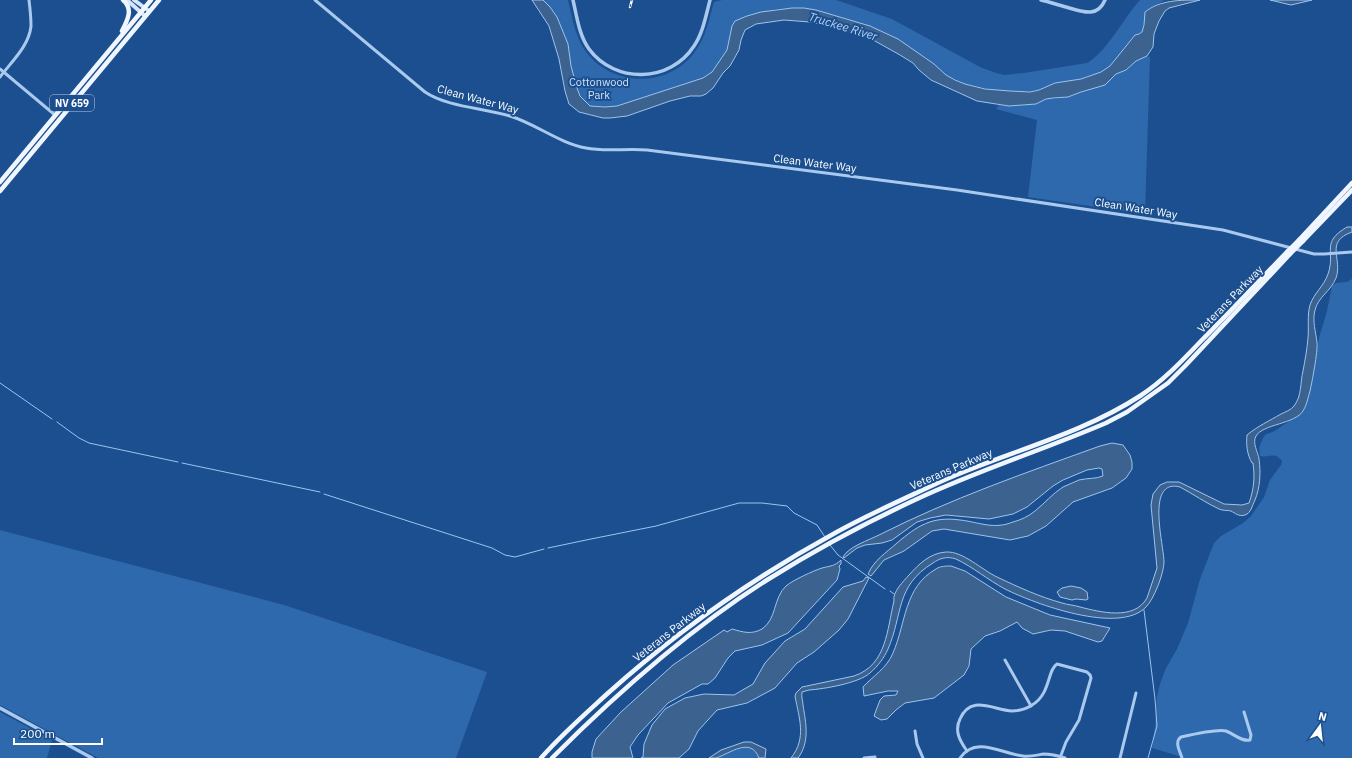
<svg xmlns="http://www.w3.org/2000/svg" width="1352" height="758" viewBox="0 0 1352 758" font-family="'IBM Plex Sans',sans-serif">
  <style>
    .green { fill: #2e69ad }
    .water { fill: #3c6290; stroke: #9cc4f0 }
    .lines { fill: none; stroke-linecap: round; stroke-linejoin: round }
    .stream { stroke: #9cc4f0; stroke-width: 1 }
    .minor { stroke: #a9c9ee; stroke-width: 3 }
    .tertiary { stroke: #a9c9ee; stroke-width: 3.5 }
    .secondary { stroke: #d6e6fa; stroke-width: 4 }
    .primary { stroke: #f0f6ff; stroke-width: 4.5 }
    .rail-casing { stroke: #fff; stroke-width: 2.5 }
    .rail { stroke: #1b4f8f; stroke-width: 1; stroke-dasharray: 3; stroke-linecap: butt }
    .primary-bridge { stroke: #f0f6ff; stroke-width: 4.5 }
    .labels { text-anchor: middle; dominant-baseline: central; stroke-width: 4; stroke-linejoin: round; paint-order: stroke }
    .shield { fill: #1b4f8f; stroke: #bbcadd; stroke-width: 1 }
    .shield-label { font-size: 10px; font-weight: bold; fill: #fff }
    .park-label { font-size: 11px; fill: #cfe3fa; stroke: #1b4f8f }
    .street-label { font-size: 11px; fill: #fff; stroke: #1b4f8f }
    .water-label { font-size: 12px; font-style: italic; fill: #b5d3f5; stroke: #1b4f8f }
  </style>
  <rect width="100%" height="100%" fill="#1b4f8f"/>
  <g class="green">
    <path d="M543 0H568C572 17 575 35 584 49 609 87 667 89 694 53 706 38 709 19 714 2L722 0H836L892 19 980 67 996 73 1004 75 1024 73 1087 63C1107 52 1124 17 1140 0H1165L1147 10 1142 32 1134 36 1110 66 1101 72 1081 79 1055 83 1039 90 1023 92 993 90 965 84 946 75 926 58 892 36 870 26 816 10 797 8 776 9 747 16 733 23 727 50 712 72 703 78 617 106 605 107 590 106 580 95 577 88 571 66 568 44 557 17 550 7Z"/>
    <path d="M1147 56 1150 57 1145 214 1028 197 1037 120 996 109 999 105 1009 106 1028 105 1036 103 1046 99 1062 98 1075 95 1081 92 1101 86 1116 74 1126 70 1136 61Z"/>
    <path d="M1352 279V758H1185L1152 748 1155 726 1157 696 1160 684 1166 668 1177 649 1188 623 1200 579 1214 543 1221 536 1243 523 1251 516 1264 497 1270 480 1281 465 1282 461C1274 451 1270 458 1260 456L1259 448 1263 438 1266 434 1273 432 1303 412 1310 390 1319 338 1327 311 1332 286 1336 283 1347 282Z"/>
    <path d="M0 530 284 605 487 672 456 758H98L0 705Z"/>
    <path d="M0 712 52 740 47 758H0Z"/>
    <path d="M745 747C753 748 756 751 759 758H716L726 753Z"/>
  </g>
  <g class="water">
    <path d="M532 0H543L550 7 557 17 568 44 571 66 577 88 580 96 590 106 605 107 617 106 703 78 712 72 727 50 732 26 735 21 747 16 761 12 792 8H804L816 10 870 26 898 39 934 64 946 75 955 80 965 84 985 89 1010 91 1030 92 1039 90 1055 83 1081 79 1101 72 1110 66 1135 35 1139 34 1142 32 1144 25 1145 12C1160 0 1180 0 1200 0L1169 8 1165 11 1159 21 1154 34 1153 47 1147 56 1136 61 1126 70 1116 74 1105 85 1081 92 1068 97 1053 98 1046 99 1036 104 1009 106 977 101 931 80 919 70 913 63 900 55 875 41 843 29 826 25 810 22 784 20 756 24 745 30 741 40 739 50 730 66 723 73 713 88 706 94 701 96H690L670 101 627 116 610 118H603L579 112 569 104 565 91 559 59 549 26Z"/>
    <path d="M1270 0H1312L1291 5Z"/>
    <path d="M1347 227H1352V232C1324 242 1343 259 1336 278 1331 291 1318 297 1315 310 1312 321 1316 332 1317 343 1318 351 1312 382 1310 391 1308 397 1307 405 1303 411 1295 424 1263 424 1256 436 1252 443 1258 452 1259 459 1261 473 1260 488 1255 500 1252 506 1251 513 1245 515 1239 517 1235 513 1231 511 1228 510 1223 511 1219 509 1206 503 1193 494 1180 487 1145 478 1164 545 1164 562 1164 573 1154 599 1146 607 1119 635 1035 604 1005 589 988 580 973 567 956 559 947 556 940 558 933 563 895 586 903 615 888 649 884 658 878 666 870 673 859 683 824 689 809 690L802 692C801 698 803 700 803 705 806 724 810 742 798 758H791C807 738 799 718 795 696L796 693 802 687 854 676C887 665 887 629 894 601 892 592 904 581 909 575 919 564 930 553 946 552 963 551 982 570 997 577 1018 587 1040 597 1062 603 1068 605 1074 605 1080 607 1100 612 1134 621 1147 598L1157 568 1151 505 1153 494 1160 485 1167 482H1179L1224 504 1242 505 1249 503C1254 489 1255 477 1253 463H1252C1247 454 1246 445 1247 435 1258 426 1269 421 1281 414 1285 412 1291 410 1294 406 1302 396 1300 383 1303 371 1305 360 1307 350 1308 338 1309 328 1307 315 1310 305 1314 293 1324 286 1328 274 1336 251 1320 243 1347 227Z"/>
    <path d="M1112 443 1123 445 1130 455 1132 462V469L1126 478 1112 488 1073 502 1046 526 1028 536 1010 540 944 529 932 531 904 551 884 560 871 576 868 574C874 560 886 553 897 543 917 526 932 516 960 520 979 522 993 530 1013 522 1021 520 1029 516 1035 511 1045 503 1052 494 1063 487 1068 485 1074 482 1079 480 1087 478 1096 479 1103 476L1102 469 1099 468 1087 470 1063 480 1053 486 1027 507 1013 514 989 519 946 515 930 518 917 522 892 540 882 543 865 545 857 548 844 558 843 557C848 547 869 540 879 535 950 499 1025 473 1100 446Z"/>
    <path d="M841 560V564L839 566 840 569 837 580 788 633 762 645 735 651 728 658 715 678 708 684H702L668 703 638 735 630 747 633 758H592V752L596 739 621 712 673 665 724 630 727 632 732 629C743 632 751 635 762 629 777 619 773 598 786 586 793 580 813 571 822 568 830 566 835 566 841 560Z"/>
    <path d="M951 566 965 571 1006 597 1050 615 1110 628 1102 641 1098 642 1065 631 1051 630 1033 634 1022 628 1017 622 1000 631 985 636 971 649 969 666 964 675 934 698 905 703 896 710 887 719 881 720 874 716 880 700 884 696 896 695 898 691H888L864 696 863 687C873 676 887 668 893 653 906 623 904 587 936 569 940 566 947 566 951 566Z"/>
    <path d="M866 577 869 578 848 619 839 630 814 652 797 663 775 688 747 703 717 710 698 731 689 749 679 758H641L643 757 644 744 652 725 665 709 685 698 704 694 734 695 753 684 765 663 785 641 805 629 843 587 863 581Z"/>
    <path d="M1071 586 1081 588 1087 592 1088 599 1086 600 1076 599 1072 600 1060 597 1057 592 1062 588Z"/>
    <path d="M744 742H751L766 749 765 758H759C751 736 729 754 716 758 714 758 712 758 709 758L721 750Z"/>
  </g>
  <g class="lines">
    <g class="stream">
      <path d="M0 383 52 419"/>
      <path d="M57 422 79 438 89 443 178 462"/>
      <path d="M182 463 320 492"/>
      <path d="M324 494 492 548 505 555 515 557 544 549"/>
      <path d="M830 545 838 555 885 589"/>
      <path d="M548 548 591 539 656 526 739 503H762L787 506 794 513 817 525 825 537"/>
      <path d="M890 591 894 594"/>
      <path d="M1144 610 1155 699 1157 726 1148 758"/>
    </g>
    <g class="minor">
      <path d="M315 0 425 92C447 107 485 108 510 116 536 124 559 143 586 148 605 152 627 148 647 150L957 190 1223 230 1314 254H1324L1352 252"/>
      <path d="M0 69 55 115"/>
      <path d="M0 77C12 61 29 46 31 26 31 17 30 8 29 0"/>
      <path d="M1005 660 1031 706"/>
      <path d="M915 731 917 744 923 758"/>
      <path d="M967 751C960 741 954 731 960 719 971 694 993 710 1012 711 1019 711 1026 709 1032 705 1051 694 1047 670 1057 664L1087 672 1090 675"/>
      <path d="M864 758 875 757"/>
      <path d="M960 758C976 735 1002 754 1023 756 1030 757 1037 755 1044 754 1051 754 1059 756 1065 758"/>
      <path d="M1060 758 1066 742 1079 720 1091 678 1090 675"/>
      <path d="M1120 758 1136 693"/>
      <path d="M1182 758C1180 751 1174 742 1181 737 1190 735 1218 729 1226 731 1234 734 1242 742 1250 740L1251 735 1244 712"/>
    </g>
    <g class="tertiary">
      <path d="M573 0C577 17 579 35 589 49 615 84 670 83 694 46 703 33 706 15 710 0"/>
      <path d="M1041 0C1050 2 1058 5 1066 7 1081 11 1097 19 1105 0"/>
      <path d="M0 708 92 758"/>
    </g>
    <g class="secondary">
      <path d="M127 0 145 16"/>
      <path d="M134 0 149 11"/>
    </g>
    <g class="primary">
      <path d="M122 31C127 21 134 9 123 0"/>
      <path d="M0 182 151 0"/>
      <path d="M0 191 159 0"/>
      <path d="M1299 240 1352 183"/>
      <path d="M1303 241 1352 190"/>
      <path d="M541 758C561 735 584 715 607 694 676 632 753 578 835 533 869 514 906 498 942 481 1007 452 1080 435 1140 396 1163 381 1182 361 1201 341 1230 312 1258 282 1287 252"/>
      <path d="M552 758C618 692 688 630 767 580 815 550 865 523 917 499 979 470 1043 450 1106 423L1127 412 1168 383 1186 365 1290 254"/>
    </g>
    <defs>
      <path id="rail" d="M630 7 632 0"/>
    </defs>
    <use href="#rail" class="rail-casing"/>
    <use href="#rail" class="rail"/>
    <g class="primary-bridge">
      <path d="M1287 252 1299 240"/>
      <path d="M1290 254 1303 241"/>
    </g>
  </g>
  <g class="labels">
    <rect class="shield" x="50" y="95" width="44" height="16" rx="3"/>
    <g class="shield-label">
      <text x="72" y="103">NV 659</text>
    </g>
    <g class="park-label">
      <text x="599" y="82">Cottonwood<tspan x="599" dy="13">Park</tspan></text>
    </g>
    <g class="street-label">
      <text transform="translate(478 99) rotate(15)">Clean Water Way</text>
      <text transform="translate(815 163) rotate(7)">Clean Water Way</text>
      <text transform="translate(1136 208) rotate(9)">Clean Water Way</text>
      <text transform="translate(1230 299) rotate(-46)">Veterans Parkway</text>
      <text transform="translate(951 469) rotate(-23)">Veterans Parkway</text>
      <text transform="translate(669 632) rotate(-38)">Veterans Parkway</text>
    </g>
    <g class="water-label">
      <text transform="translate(843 26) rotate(17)">Truckee River</text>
    </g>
  </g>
  <g transform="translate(1320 726) rotate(15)" stroke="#1b4f8f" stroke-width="3" paint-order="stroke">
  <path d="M0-3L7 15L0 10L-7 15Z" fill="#ffffff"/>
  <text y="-6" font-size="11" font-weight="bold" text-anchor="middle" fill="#ffffff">N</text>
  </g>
  <path d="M14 738v6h88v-6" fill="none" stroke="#ffffff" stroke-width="2"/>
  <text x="20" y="738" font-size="12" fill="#ffffff" stroke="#1b4f8f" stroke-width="3" paint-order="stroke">200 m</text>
</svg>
